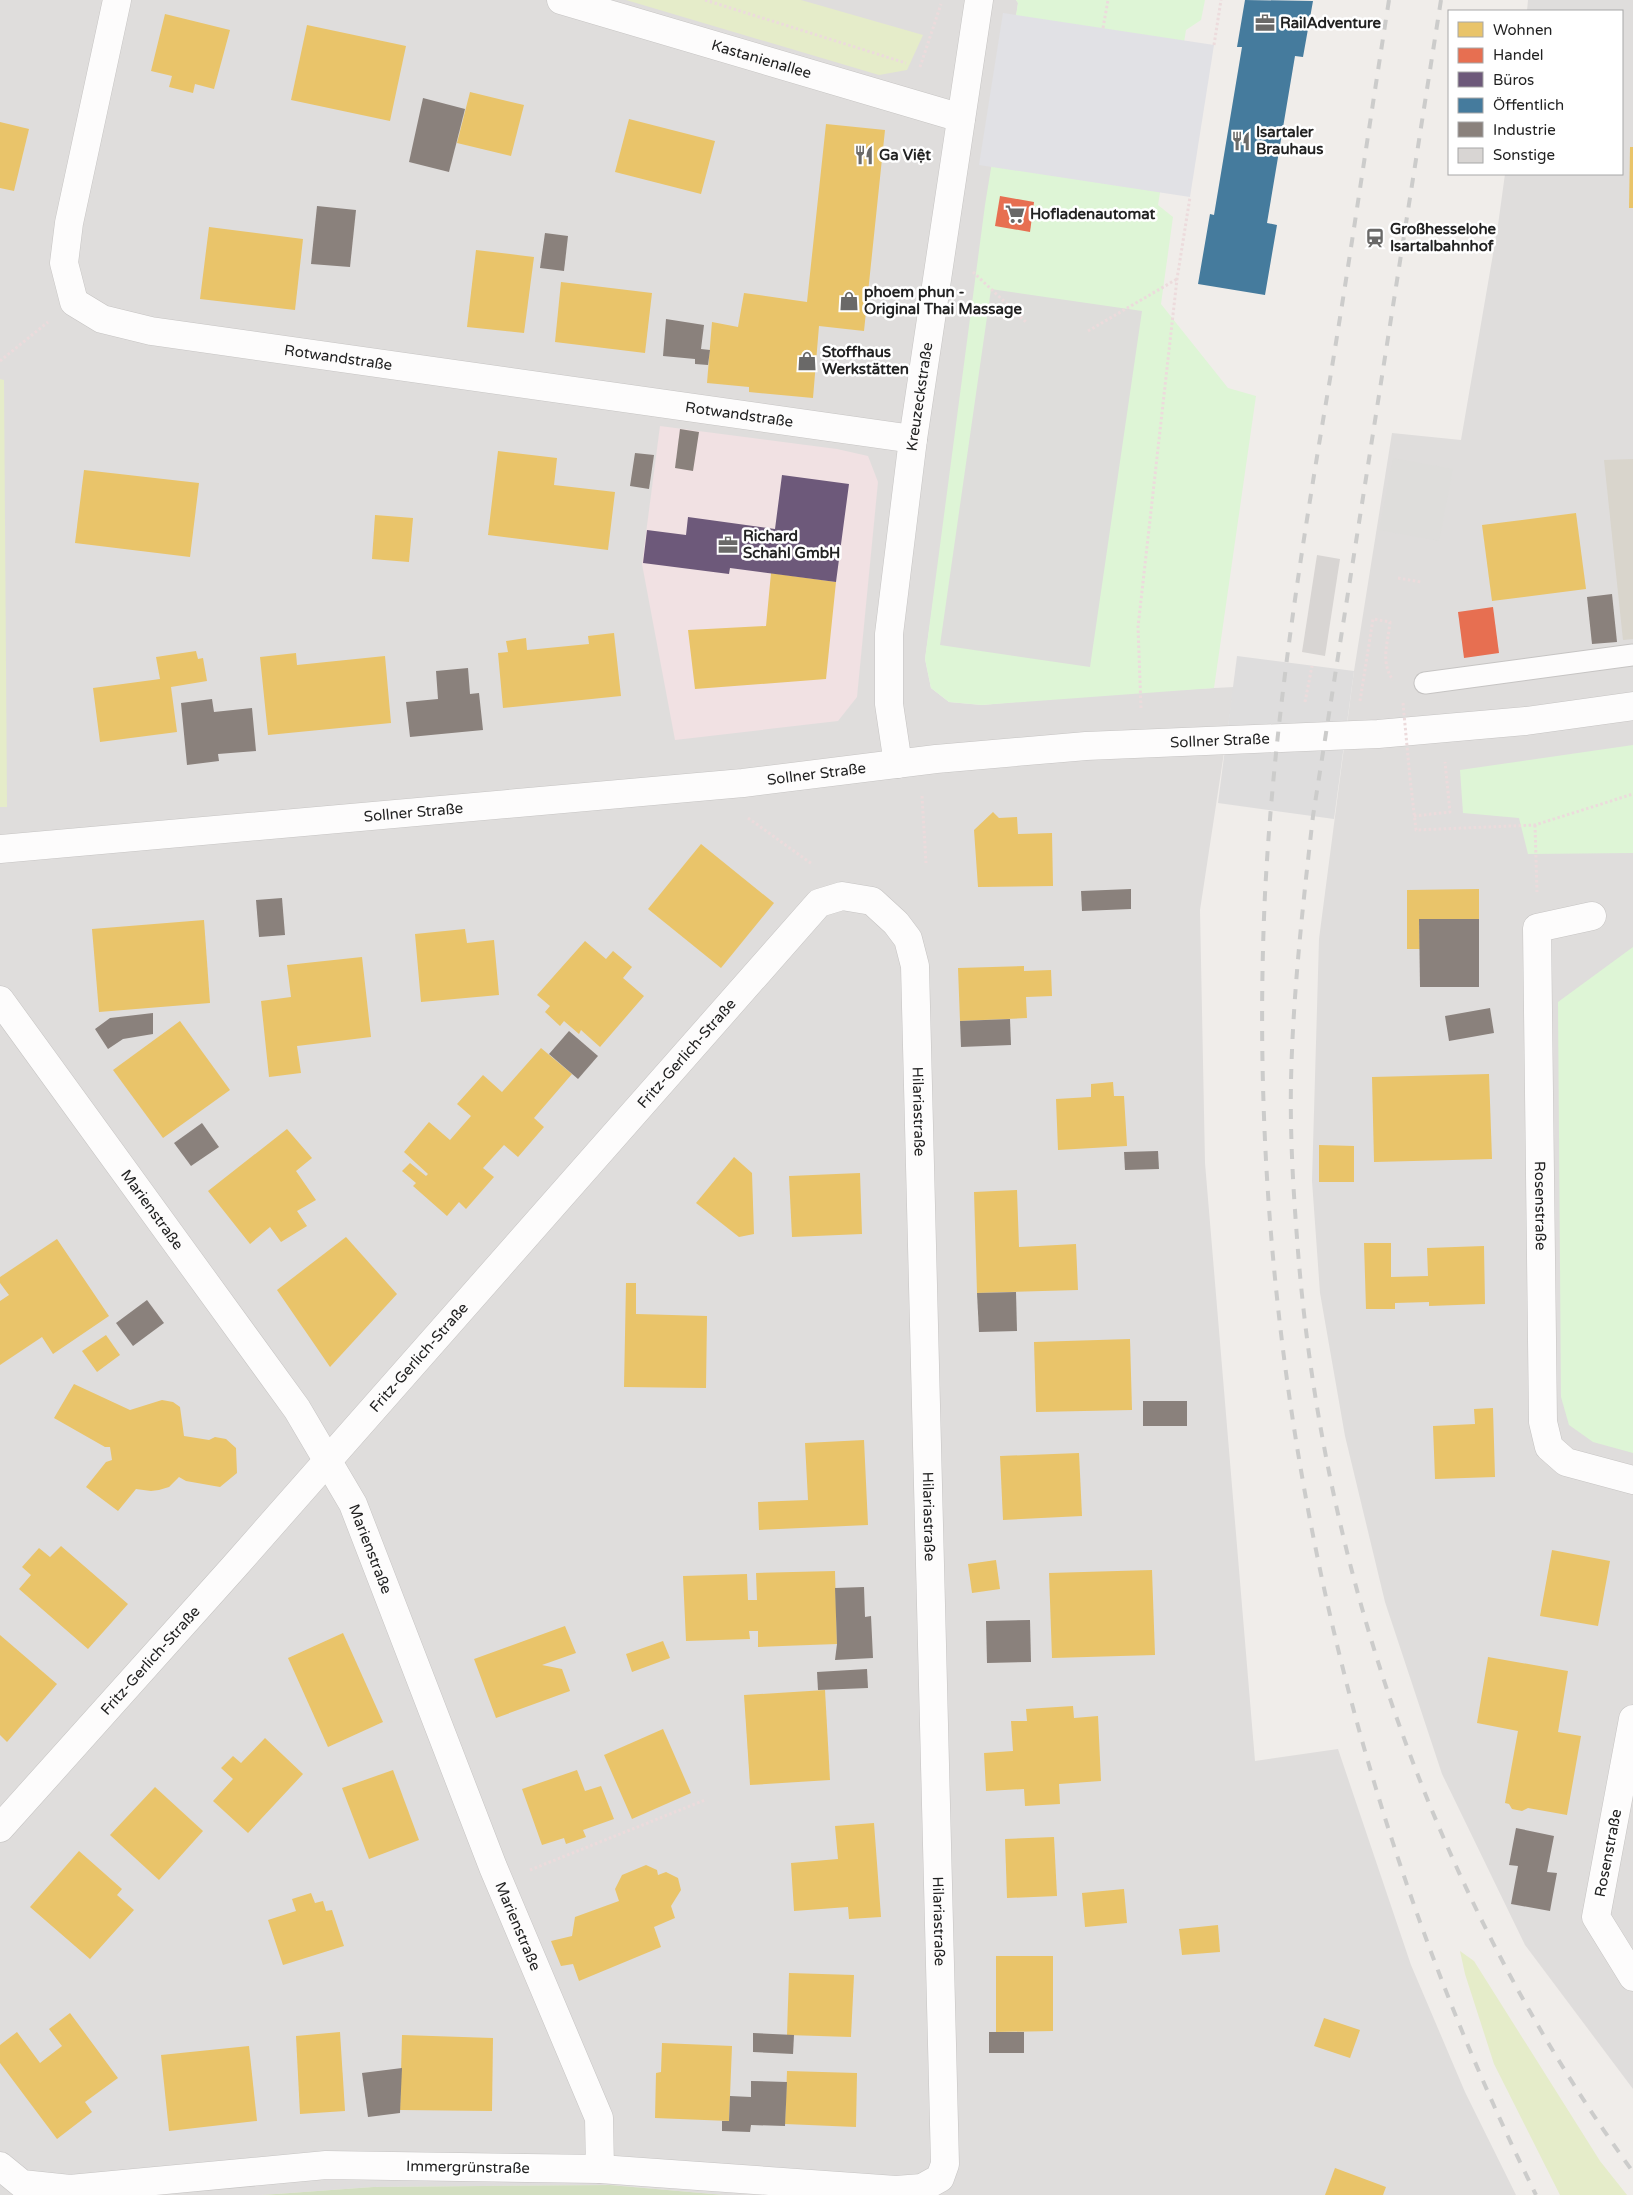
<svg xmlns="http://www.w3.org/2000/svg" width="1633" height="2195" viewBox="0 0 1633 2195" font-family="'Varela Round',sans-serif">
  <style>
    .residential { fill: #dfdddc }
    .commercial { fill: #f1e1e3 }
    .construction { fill: #d9d5cc }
    .grass { fill: #e5ecc9 }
    .forest { fill: #d2dec0 }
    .park { fill: #def5d6 }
    .parking { fill: #dedddb }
    .plaza { fill: #e1e1e5 }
    .pier { fill: #dedddd }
    .homes { fill: #e9c46a }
    .shops { fill: #e76f51 }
    .offices { fill: #6d597a }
    .public { fill: #457b9d }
    .industry { fill: #8a817c }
    .building { fill: #d8d5d3 }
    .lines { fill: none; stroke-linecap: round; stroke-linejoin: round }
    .lane-casing { stroke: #c6c4c3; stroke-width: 23 }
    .street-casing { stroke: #c6c4c3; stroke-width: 29 }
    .path { stroke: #ecdbdc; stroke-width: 3; stroke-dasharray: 2.5 2.5; stroke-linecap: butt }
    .lane { stroke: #fdfcfc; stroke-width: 21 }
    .street { stroke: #fdfcfc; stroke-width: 28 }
    .rail { stroke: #cccccb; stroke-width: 4; stroke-dasharray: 10 10; stroke-linecap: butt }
    .path-bridge { stroke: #ecdbdc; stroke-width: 3; stroke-dasharray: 2.5 2.5; stroke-linecap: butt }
    .labels { text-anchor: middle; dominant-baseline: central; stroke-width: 5; stroke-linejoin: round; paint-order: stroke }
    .poi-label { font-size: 15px; font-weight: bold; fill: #222; stroke: #fff; text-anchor: start }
    .street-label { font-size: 15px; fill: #222; stroke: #fff }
  </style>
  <rect width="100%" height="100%" fill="#f0edea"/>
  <g class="residential">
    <path d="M0 0H1016L1018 3 925 659 931 688 949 702 982 705 1119 693 1234 687 1200 910 1205 1163 1255 1761 1338 1749 1411 1965 1465 2092 1516 2195H724L610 2185 373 2187 262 2195H0Z"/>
    <path d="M1528 0H1633V2089L1525 1945 1442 1774 1385 1602 1345 1436 1320 1293 1312 1181 1319 939 1354 671 1392 433 1461 440 1498 225 1505 174H1622V11H1527Z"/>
  </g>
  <path class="commercial" d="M660 426 837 449 868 456 878 482 857 697 838 721 675 740 642 564Z"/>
  <path class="construction" d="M1633 459V639L1623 640 1604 460Z"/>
  <g class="grass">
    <path d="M626 0H801L923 35 907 70 879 75Z"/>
    <path d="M0 379 4 380 7 807H0Z"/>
    <path d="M1460 1951 1474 1961 1600 2161 1627 2195H1560L1494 2064 1465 1974Z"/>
  </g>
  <path class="forest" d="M610 2185 724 2195H262L373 2187Z"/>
  <g class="park">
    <path d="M1016 0H1205L1201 20 1186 30 1158 205 1173 217 1161 304 1228 388 1256 396 1214 688 982 705 949 702 931 688 925 659 985 205 1018 3Z"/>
    <path d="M1633 745V853L1528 854 1519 818 1463 813 1460 770Z"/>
    <path d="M1633 947V1453L1593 1442 1569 1425 1561 1397 1558 1002Z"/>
  </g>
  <g class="parking">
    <path d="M991 289 1142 311 1090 667 940 645Z"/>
    <path d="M1393 458 1453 469 1439 541 1379 530Z"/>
  </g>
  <path class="plaza" d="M1003 13 1214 45 1190 197 979 165Z"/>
  <path class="pier" d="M1237 656 1354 671 1334 819 1218 803Z"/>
  <g class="homes">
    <path d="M165 14 230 30 214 89 195 84 193 93 169 87 172 76 151 71Z"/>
    <path d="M307 25 406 46 390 121 291 100Z"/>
    <path d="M470 92 524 105 511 156 457 143Z"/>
    <path d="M629 119 715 141 701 194 615 172Z"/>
    <path d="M0 122 29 129 14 191 0 188Z"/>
    <path d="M826 124 885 130 864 331 819 326 813 398 749 392V387L707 383 712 322 738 327 744 293 807 302Z"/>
    <path d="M1630 147H1633V208H1629Z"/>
    <path d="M209 227 303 239 295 310 200 299Z"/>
    <path d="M476 250 534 257 524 333 467 327Z"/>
    <path d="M561 282 652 293 645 353 555 342Z"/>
    <path d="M498 451 557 458 554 485 615 492 608 550 488 535Z"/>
    <path d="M84 470 199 483 190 557 75 543Z"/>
    <path d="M1576 513 1586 589 1492 601 1482 525Z"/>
    <path d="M375 515 413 518 409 562 372 559Z"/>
    <path d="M771 573 836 582 826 679 695 689 688 630 766 626Z"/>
    <path d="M614 633 621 696 503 708 498 653 508 652 506 641 526 638 527 650 589 644 588 636Z"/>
    <path d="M196 651 198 659 203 658 207 681 171 687 177 732 100 742 93 688 160 679 156 657Z"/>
    <path d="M296 653 297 665 385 656 391 723 268 735 260 657Z"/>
    <path d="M993 812 999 818 1017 817 1018 834 1052 833 1053 886 978 887 974 830Z"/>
    <path d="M701 844 774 903 721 968 648 909Z"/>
    <path d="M1479 889V919H1419L1420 949H1407V890Z"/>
    <path d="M204 920 210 1003 99 1012 92 929Z"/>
    <path d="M465 929 467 943 494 940 499 995 421 1002 415 934Z"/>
    <path d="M585 941 606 959 613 951 632 967 623 978 644 996 600 1047 581 1030 579 1034 564 1021 560 1026 545 1012 550 1006 537 995Z"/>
    <path d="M362 957 371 1037 297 1046 301 1073 269 1077 261 1001 291 997 287 965Z"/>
    <path d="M1024 966V971L1051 970 1052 996 1026 997 1027 1018 960 1021 958 968Z"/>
    <path d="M180 1021 230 1090 163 1138 113 1070Z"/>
    <path d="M541 1048 572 1074 534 1118 544 1127 518 1157 504 1145 483 1168 494 1177 466 1209 459 1202 447 1216 413 1186 416 1183 402 1171 410 1163 426 1176 428 1174 404 1152 429 1122 450 1140 471 1116 457 1104 483 1075 502 1092Z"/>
    <path d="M1489 1074 1492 1159 1374 1162 1372 1077Z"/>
    <path d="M1113 1082 1114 1096H1124L1127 1146 1058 1150 1056 1099 1091 1097V1084Z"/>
    <path d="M287 1129 312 1158 296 1171 316 1200 297 1211 307 1226 281 1242 270 1227 250 1244 208 1191Z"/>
    <path d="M1319 1145 1354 1146V1182H1319Z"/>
    <path d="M734 1157 752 1173 754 1234 739 1237 696 1203Z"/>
    <path d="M860 1173 862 1234 792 1237 789 1176Z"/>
    <path d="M1017 1190 1019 1247 1076 1244 1078 1290 977 1293 974 1192Z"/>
    <path d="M346 1237 397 1294 330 1367 277 1290Z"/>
    <path d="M57 1239 109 1316 53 1354 42 1337 0 1365V1301L9 1295 0 1283V1277Z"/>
    <path d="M1364 1243H1391V1277L1428 1276 1427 1248 1484 1246 1485 1304 1429 1306V1302L1395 1303V1309H1366Z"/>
    <path d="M626 1283H636V1314L707 1316 706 1388 624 1387Z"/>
    <path d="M106 1335 120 1355 97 1372 82 1351Z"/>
    <path d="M1130 1339 1132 1410 1036 1412 1034 1342Z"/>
    <path d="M74 1384 130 1410 162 1400 173 1402 180 1407 184 1436 209 1440 215 1437 226 1439 236 1448 237 1473 220 1487 186 1481 179 1477 169 1487 159 1490 151 1491 136 1489 118 1511 86 1487 106 1462 112 1460 110 1447H105L54 1418Z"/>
    <path d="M1493 1408 1495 1477 1435 1479 1433 1426 1475 1424 1474 1409Z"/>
    <path d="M864 1440 868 1525 759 1530 758 1502 808 1500 805 1443Z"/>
    <path d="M1079 1453 1082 1516 1003 1520 1000 1456Z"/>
    <path d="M61 1546 128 1604 88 1649 19 1589 31 1575 22 1567 39 1548 50 1557Z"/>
    <path d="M1552 1550 1610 1561 1598 1626 1540 1616Z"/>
    <path d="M996 1560 1000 1589 972 1593 968 1564Z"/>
    <path d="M1152 1570 1155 1655 1052 1658 1049 1573Z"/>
    <path d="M835 1571 837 1644 758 1647V1631H749L750 1639 686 1641 683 1576 747 1574 748 1600H757L756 1573Z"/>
    <path d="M565 1626 576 1653 542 1665 562 1669 570 1691 496 1718 474 1659Z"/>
    <path d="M343 1633 383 1722 328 1747 288 1658Z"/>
    <path d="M0 1635 57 1684 7 1742 0 1735Z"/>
    <path d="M663 1641 670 1658 632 1672 626 1654Z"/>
    <path d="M1488 1657 1568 1671 1558 1732 1581 1736 1567 1815 1528 1808 1522 1811 1512 1809 1509 1804 1505 1803 1518 1731 1477 1723Z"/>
    <path d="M825 1690 830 1780 750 1785 744 1695Z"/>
    <path d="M1073 1706 1074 1718 1098 1716 1101 1781 1059 1784 1060 1804 1025 1806 1024 1789 986 1791 984 1753 1013 1751 1011 1721H1027L1026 1709Z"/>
    <path d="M663 1729 691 1793 632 1819 604 1755Z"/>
    <path d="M265 1738 303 1774 248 1833 213 1801 233 1779 221 1768 233 1756 241 1763Z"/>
    <path d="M393 1770 419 1840 369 1859 342 1788Z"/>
    <path d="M577 1770 585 1791 601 1786 614 1819 583 1830 586 1837 566 1844 564 1838 542 1845 522 1789Z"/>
    <path d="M155 1787 203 1831 159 1880 110 1835Z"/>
    <path d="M874 1823 881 1917 849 1919 848 1907 794 1911 791 1863 838 1859 835 1826Z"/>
    <path d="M1054 1837 1057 1896 1007 1898 1005 1839Z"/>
    <path d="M79 1851 122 1889 117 1895 134 1910 90 1959 30 1907Z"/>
    <path d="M646 1865 657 1870 658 1875 666 1872 678 1878 681 1890 671 1906 675 1918 654 1927 661 1947 579 1981 573 1964 561 1966 551 1941 572 1936 575 1917 619 1901 615 1889 622 1875Z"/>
    <path d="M1124 1889 1127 1923 1085 1927 1082 1893Z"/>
    <path d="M311 1893 315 1903 323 1901 326 1911 332 1910 344 1946 283 1965 268 1920 296 1911 292 1899Z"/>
    <path d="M1218 1925 1220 1952 1182 1955 1179 1929Z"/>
    <path d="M996 1956H1053V2031L996 2032Z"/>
    <path d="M789 1973 854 1975 851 2037 787 2035Z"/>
    <path d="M70 2013 118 2078 85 2102 92 2112 57 2139 0 2063V2045L17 2032 40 2063 62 2046 49 2029Z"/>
    <path d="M1324 2018 1360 2030 1350 2058 1314 2046Z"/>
    <path d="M340 2032 345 2111 300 2114 296 2036Z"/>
    <path d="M402 2035 493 2038 492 2111 400 2110Z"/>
    <path d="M662 2043 732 2046 729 2121 655 2118 656 2073 661 2072Z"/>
    <path d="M249 2046 257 2121 169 2131 161 2055Z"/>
    <path d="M787 2071 857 2073 856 2127 785 2124Z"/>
    <path d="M1335 2168 1386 2187 1383 2195H1325Z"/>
  </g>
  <g class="shops">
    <path d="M1000 196 1034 202 1030 232 995 226Z"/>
    <path d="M1493 607 1499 653 1464 658 1458 612Z"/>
  </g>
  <path class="offices" d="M782 475 849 484 836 582 730 568 729 574 643 563 647 530 686 535 688 517 775 529Z"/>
  <path class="public" d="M1245 0 1313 1 1303 57 1295 56 1267 223 1277 225 1265 295 1198 284 1210 214 1214 215 1242 47H1237Z"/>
  <g class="industry">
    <path d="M423 98 465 109 449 172 409 162Z"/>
    <path d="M317 206 356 210 350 267 311 264Z"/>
    <path d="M545 233 568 236 564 271 540 268Z"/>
    <path d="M666 319 704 325 701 349 710 350 708 365 695 364V359L663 356Z"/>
    <path d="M680 429 699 432 693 471 675 468Z"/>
    <path d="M635 453 654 455 649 489 630 486Z"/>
    <path d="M1612 594 1617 642 1592 644 1587 597Z"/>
    <path d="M468 668 470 694 479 693 483 730 410 737 406 702 438 699 436 671Z"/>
    <path d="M212 699 214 712 252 708 256 751 218 754 219 761 187 765 181 703Z"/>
    <path d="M1131 889V909L1082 911 1081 891Z"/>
    <path d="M282 898 285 935 259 937 256 900Z"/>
    <path d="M1419 919H1479V987H1420Z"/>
    <path d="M1490 1008 1494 1033 1449 1041 1445 1016Z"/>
    <path d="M153 1013V1034L123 1039 108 1049 95 1029 110 1018Z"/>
    <path d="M1010 1019 1011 1045 961 1047 960 1021Z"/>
    <path d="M569 1031 598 1056 578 1079 549 1054Z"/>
    <path d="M202 1123 219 1147 191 1166 174 1143Z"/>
    <path d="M1158 1151 1159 1169 1125 1170 1124 1152Z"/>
    <path d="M1016 1292 1017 1331 979 1332 977 1293Z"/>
    <path d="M147 1300 164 1323 133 1346 116 1323Z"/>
    <rect x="1143" y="1401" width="44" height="25"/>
    <path d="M864 1587 865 1617 871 1616 873 1658 835 1660 837 1644 835 1588Z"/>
    <path d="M1030 1620 1031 1662 987 1663 986 1621Z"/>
    <path d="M867 1669 868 1688 818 1690 817 1672Z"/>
    <path d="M1516 1828 1554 1836 1547 1872 1557 1873 1550 1911 1511 1904 1518 1866 1509 1865Z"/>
    <rect x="989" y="2032" width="35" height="21"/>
    <path d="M753 2033 794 2035 793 2054 753 2052Z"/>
    <path d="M402 2068 400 2113 368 2117 362 2073Z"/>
    <path d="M751 2081 787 2082 785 2126 751 2125 750 2132 722 2131V2121H729L730 2096 751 2097Z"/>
  </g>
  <path class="building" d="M1317 555 1340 559 1325 656 1302 652Z"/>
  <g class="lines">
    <defs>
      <path id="lane" d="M1425 683 1633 655"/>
      <g id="street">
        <path id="s1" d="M117 0 69 223 64 263 74 302 102 319 151 331 913 439"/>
        <path id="s2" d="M561 0 961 118"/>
        <path id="s3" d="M898 764 889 704V634L913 439 979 0"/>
        <path id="s4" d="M0 849 743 783 936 759 1086 746 1378 734 1526 721 1633 706"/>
        <path id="s5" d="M1592 916 1537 928 1543 1422 1549 1447 1566 1462 1633 1480"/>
        <path id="s6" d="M0 1000 297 1409 353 1504 493 1867 599 2118 600 2169"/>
        <path d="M1633 1719 1596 1917 1633 1977"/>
        <path id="s7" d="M0 1828 234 1567 819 903 842 896 872 901 896 923 908 939 915 966 945 2164 940 2178 922 2188 896 2190 600 2169 326 2165 70 2189 22 2184 0 2166"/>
      </g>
    </defs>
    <use href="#lane" class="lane-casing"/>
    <use href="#street" class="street-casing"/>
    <g class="path">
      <path d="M705 0 906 63"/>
      <path d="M1103 28 1108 0"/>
      <path d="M1214 45 1221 0"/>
      <path d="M920 67 941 4"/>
      <path d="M973 272 1026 322"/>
      <path d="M1088 331 1177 279"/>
      <path d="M0 361 48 322"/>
      <path d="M1398 578 1421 582"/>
      <path d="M1360 701 1373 619 1390 622C1388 643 1380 662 1393 680"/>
      <path d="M1305 702 1312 666"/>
      <path d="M1141 708 1138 627 1177 279 1190 197"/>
      <path d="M1410 778 1416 830 1535 825 1633 794"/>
      <path d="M922 796 926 863"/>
      <path d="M1414 816 1450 812 1445 762"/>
      <path d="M748 818 812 864"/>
      <path d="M1535 825 1537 892"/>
      <path d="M530 1870 705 1800"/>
    </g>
    <use href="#lane" class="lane"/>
    <use href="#street" class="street"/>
    <g class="rail">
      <path d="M1389 0C1369 126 1351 253 1330 379 1301 550 1274 721 1265 894 1244 1341 1338 1794 1536 2195"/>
      <path d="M1441 0 1313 816C1303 904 1293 992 1291 1081 1290 1133 1293 1186 1297 1238 1321 1572 1437 1901 1633 2172"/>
    </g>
    <path class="path-bridge" d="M1403 703 1410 778"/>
  </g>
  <defs>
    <symbol id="office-bare" viewBox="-9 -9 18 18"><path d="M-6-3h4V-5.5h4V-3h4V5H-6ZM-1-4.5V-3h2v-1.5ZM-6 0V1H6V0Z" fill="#6a6968" stroke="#fff" stroke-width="2.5" paint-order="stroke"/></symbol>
    <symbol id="restaurant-bare" viewBox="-9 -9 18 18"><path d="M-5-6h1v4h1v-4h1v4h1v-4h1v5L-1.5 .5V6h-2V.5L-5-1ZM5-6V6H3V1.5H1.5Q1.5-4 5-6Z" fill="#6a6968" stroke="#fff" stroke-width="2.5" paint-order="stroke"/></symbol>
    <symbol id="supermarket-bare" viewBox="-9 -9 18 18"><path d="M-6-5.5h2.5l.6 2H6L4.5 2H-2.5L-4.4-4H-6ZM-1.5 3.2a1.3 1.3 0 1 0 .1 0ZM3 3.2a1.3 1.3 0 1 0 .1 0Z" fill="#6a6968" stroke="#fff" stroke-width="2.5" paint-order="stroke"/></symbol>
    <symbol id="station-bare" viewBox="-9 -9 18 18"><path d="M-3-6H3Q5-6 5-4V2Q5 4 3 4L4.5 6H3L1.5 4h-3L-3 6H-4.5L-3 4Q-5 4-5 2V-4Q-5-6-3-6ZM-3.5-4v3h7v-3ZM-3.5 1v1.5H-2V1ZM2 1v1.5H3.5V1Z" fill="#6a6968" stroke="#fff" stroke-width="2.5" paint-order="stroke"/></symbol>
    <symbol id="shop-bare" viewBox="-9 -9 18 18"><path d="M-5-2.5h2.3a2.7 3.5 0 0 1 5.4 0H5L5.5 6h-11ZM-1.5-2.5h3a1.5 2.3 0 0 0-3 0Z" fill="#6a6968" stroke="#fff" stroke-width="2.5" paint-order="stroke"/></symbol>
  </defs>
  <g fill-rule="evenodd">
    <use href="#office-bare" x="1251" y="9" width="28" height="28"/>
    <use href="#restaurant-bare" x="1227" y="127" width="28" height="28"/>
    <use href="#restaurant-bare" x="850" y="141" width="28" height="28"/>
    <use href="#supermarket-bare" x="1001" y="200" width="28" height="28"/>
    <use href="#station-bare" x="1361" y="224" width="28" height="28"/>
    <use href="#shop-bare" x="835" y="287" width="28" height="28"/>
    <use href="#shop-bare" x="793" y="347" width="28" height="28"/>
    <use href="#office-bare" x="714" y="531" width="28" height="28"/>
  </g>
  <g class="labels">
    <g class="poi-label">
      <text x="1280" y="23">RailAdventure</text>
      <text x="1256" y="132">Isartaler<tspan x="1256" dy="17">Brauhaus</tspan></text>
      <text x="879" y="155">Ga Việt</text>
      <text x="1030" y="214">Hofladenautomat</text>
      <text x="1390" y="229">Großhesselohe<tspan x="1390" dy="17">Isartalbahnhof</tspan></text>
      <text x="864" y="292">phoem phun -<tspan x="864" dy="17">Original Thai Massage</tspan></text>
      <text x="822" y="352">Stoffhaus<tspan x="822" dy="17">Werkstätten</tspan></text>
      <text x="743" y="536">Richard<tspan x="743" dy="17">Schahl GmbH</tspan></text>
    </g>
    <g class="street-label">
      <text stroke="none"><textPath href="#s2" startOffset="209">Kastanienallee</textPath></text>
      <text stroke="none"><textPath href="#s1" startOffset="581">Rotwandstraße</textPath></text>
      <text stroke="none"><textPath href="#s3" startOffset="370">Kreuzeckstraße</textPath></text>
      <text stroke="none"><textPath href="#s1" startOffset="986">Rotwandstraße</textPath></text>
      <text stroke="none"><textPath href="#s4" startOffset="1225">Sollner Straße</textPath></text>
      <text stroke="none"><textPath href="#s4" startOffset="820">Sollner Straße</textPath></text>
      <text stroke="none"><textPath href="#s4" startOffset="415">Sollner Straße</textPath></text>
      <text stroke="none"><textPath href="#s7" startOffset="1035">Fritz-Gerlich-Straße</textPath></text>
      <text stroke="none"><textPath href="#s7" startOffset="1516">Hilariastraße</textPath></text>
      <text stroke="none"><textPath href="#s5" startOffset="334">Rosenstraße</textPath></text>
      <text stroke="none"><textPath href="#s6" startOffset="259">Marienstraße</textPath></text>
      <text stroke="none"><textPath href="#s7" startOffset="630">Fritz-Gerlich-Straße</textPath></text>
      <text stroke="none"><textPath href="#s7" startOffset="1921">Hilariastraße</textPath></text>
      <text stroke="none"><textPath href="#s6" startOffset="664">Marienstraße</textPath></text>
      <text stroke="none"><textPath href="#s7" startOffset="225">Fritz-Gerlich-Straße</textPath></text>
      <text transform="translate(1608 1853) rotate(-79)">Rosenstraße</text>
      <text stroke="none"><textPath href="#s7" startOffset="2326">Hilariastraße</textPath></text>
      <text stroke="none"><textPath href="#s6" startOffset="1069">Marienstraße</textPath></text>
      <text transform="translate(468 2167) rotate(1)">Immergrünstraße</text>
    </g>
  </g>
  <rect x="1448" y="10" width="175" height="165" fill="#ffffff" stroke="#a7a7a7"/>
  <rect x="1458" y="22" width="25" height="15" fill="#e9c46a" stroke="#a7a7a7"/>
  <text x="1493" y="35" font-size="15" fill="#222222">Wohnen</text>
  <rect x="1458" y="48" width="25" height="15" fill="#e76f51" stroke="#a7a7a7"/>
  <text x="1493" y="60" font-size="15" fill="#222222">Handel</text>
  <rect x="1458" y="72" width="25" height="15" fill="#6d597a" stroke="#a7a7a7"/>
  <text x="1493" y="85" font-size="15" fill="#222222">Büros</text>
  <rect x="1458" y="98" width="25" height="15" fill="#457b9d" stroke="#a7a7a7"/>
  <text x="1493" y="110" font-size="15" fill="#222222">Öffentlich</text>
  <rect x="1458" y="122" width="25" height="15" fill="#8a817c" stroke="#a7a7a7"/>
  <text x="1493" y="135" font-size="15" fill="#222222">Industrie</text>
  <rect x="1458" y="148" width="25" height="15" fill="#d8d5d3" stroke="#a7a7a7"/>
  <text x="1493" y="160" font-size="15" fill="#222222">Sonstige</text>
</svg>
